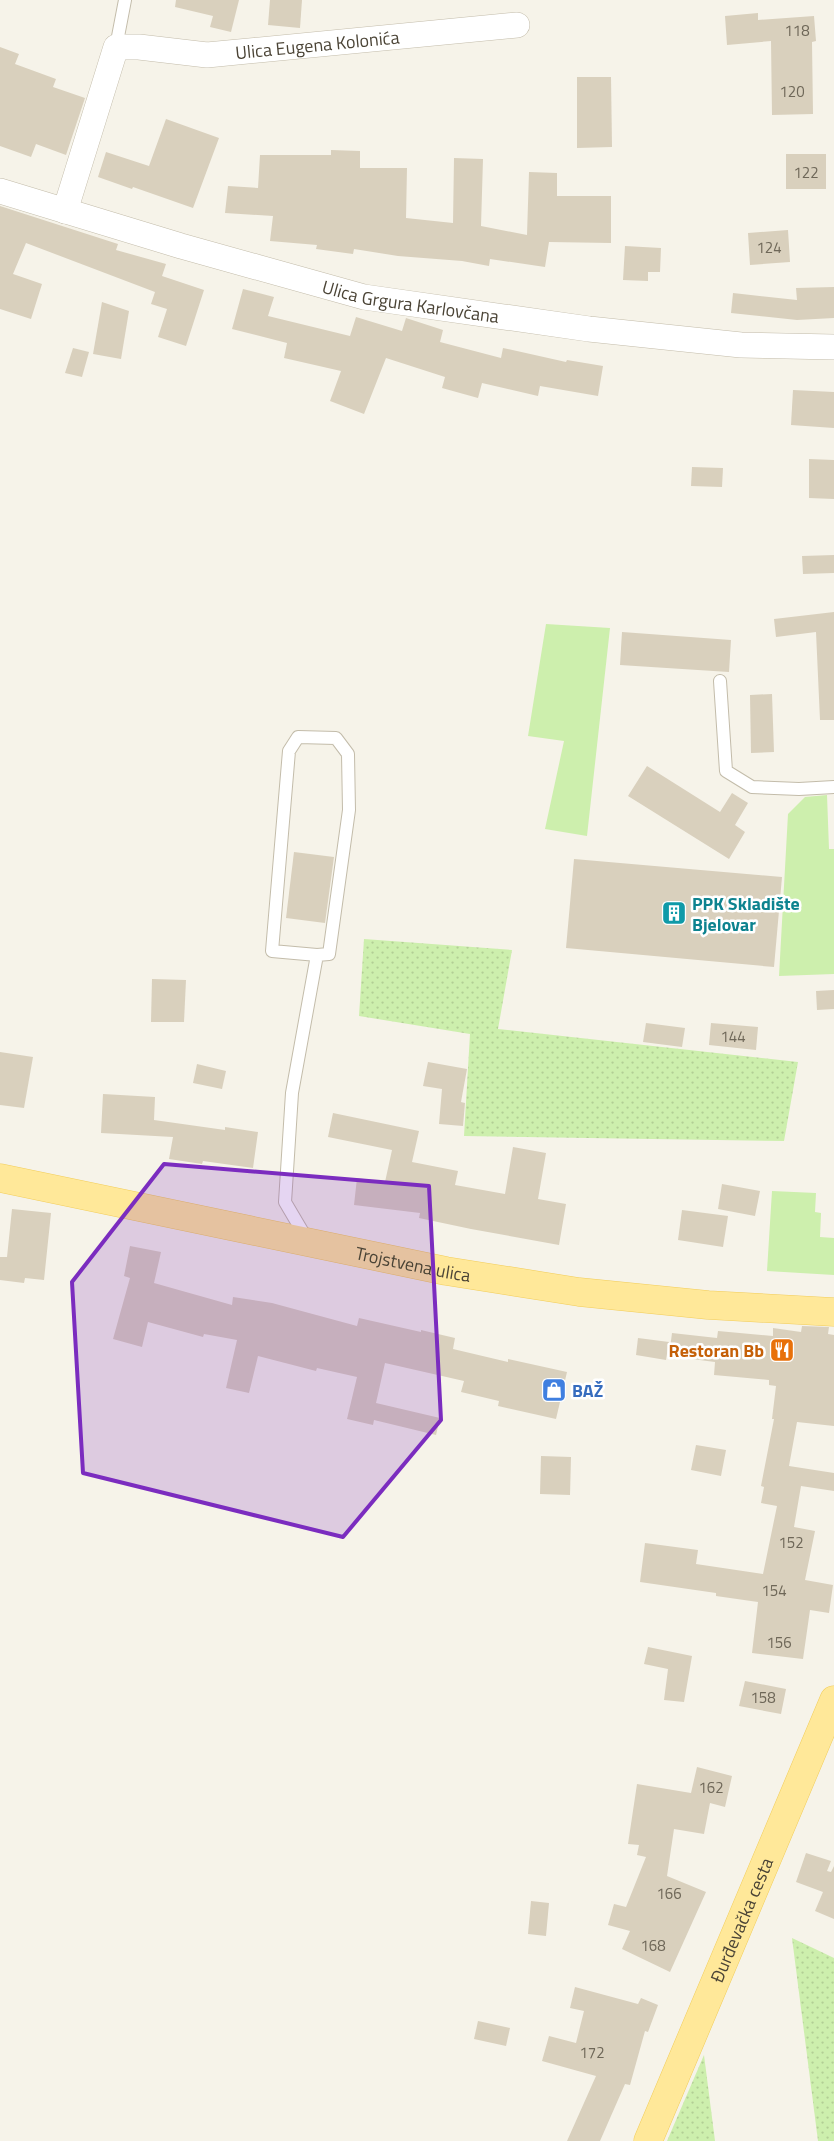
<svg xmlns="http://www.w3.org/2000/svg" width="834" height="2141" viewBox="0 0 834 2141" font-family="'Titillium Web',sans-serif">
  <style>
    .grass { fill: #cdefad }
    .garden { fill: url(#garden-dots) }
    .building { fill: #d9d0bd }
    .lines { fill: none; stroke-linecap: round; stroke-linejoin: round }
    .lane-casing { stroke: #c3bcaa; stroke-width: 14 }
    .street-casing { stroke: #c3bcaa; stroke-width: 26 }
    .primary-casing { stroke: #f2cd5b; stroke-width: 29 }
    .lane { stroke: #fff; stroke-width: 12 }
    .street { stroke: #fff; stroke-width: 25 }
    .primary { stroke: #ffe899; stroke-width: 28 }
    .marked { fill: #7b2cbf; fill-opacity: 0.2; stroke: #7b2cbf; stroke-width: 4; stroke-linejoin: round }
    .labels { text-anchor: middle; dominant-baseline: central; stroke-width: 5; stroke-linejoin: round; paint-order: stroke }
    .number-label { font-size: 15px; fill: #6e6758 }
    .street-label { font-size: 18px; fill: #4b4436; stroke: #fff }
    .culture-label { font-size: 18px; font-weight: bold; fill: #0d838f; stroke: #fff; text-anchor: start }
    .food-label { font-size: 18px; font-weight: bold; fill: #c56008; stroke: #fff; text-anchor: end }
    .shop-label { font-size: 18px; font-weight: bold; fill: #366cbe; stroke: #fff; text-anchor: start }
  </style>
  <defs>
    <pattern id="garden-dots" width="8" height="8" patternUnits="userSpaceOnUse" patternTransform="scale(1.25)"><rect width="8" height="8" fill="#cdefad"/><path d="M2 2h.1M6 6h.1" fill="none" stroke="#b2ce95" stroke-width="1.8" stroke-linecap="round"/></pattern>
  </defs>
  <rect width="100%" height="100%" fill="#f6f3e9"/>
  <g class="grass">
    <path d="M546 624 610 628 587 836 545 829 564 741 528 736Z"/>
    <path d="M827 795 829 849H834V974L779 976 788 814 805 797Z"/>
    <path d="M772 1191 816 1193 815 1212 821 1213 820 1237 834 1238V1275L767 1271Z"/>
  </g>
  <g class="garden">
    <path d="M364 939 512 950 498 1029 798 1062 784 1141 464 1136 470 1034 359 1016Z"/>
    <path d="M792 1938 834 1958V2141H818Z"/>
    <path d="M704 2055 715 2141H667Z"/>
  </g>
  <g class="building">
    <path d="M176 0H239L231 32 210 27 213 16 175 7Z"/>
    <path d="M270 0H302L300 28 268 25Z"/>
    <path d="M758 13V20L814 16 816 41 812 42 813 114 772 115 771 41 727 45 725 16Z"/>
    <path d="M0 47 19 54 15 64 56 79 53 87 85 98 66 155 36 144 31 157 0 146Z"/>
    <path d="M577 77H611L612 147 577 148Z"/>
    <path d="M166 119 219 138 193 208 133 187 132 189 98 177 106 152 149 166Z"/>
    <path d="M331 150 360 151V168H407L406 218 453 223 454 158 483 159 481 226 527 235 529 172 557 173V196H611V243L549 242 545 267 490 259 489 266 462 261 398 256 354 249 353 254 316 249 317 245 270 241 273 216 225 213 228 186 258 188 260 155H331Z"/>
    <rect x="786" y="154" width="40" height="35"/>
    <path d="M0 206 118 244 116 250 166 264 162 276 204 290 186 346 158 337 167 309 151 304 155 292 26 243 13 274 42 284 31 319 0 309Z"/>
    <path d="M788 230 790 262 750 265 748 233Z"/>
    <path d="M625 246 661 248 660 272H648V281L623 280Z"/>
    <path d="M834 287V318L797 320 731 313 733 293 797 300 796 288Z"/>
    <path d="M243 289 274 297 268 316 350 336 356 317 402 331 406 318 443 330 440 342 501 358 503 348 566 362 567 360 603 366 598 396 540 386 538 396 482 383 478 398 442 388 445 377 386 358 364 414 330 401 341 371 284 358 287 343 232 329Z"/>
    <path d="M102 302 129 311 121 359 93 354Z"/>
    <path d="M73 348 89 352 82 377 65 373Z"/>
    <path d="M793 390 834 392V428L791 425Z"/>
    <path d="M809 459 834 460V499L809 498Z"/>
    <path d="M692 467 723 468 722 487 691 486Z"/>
    <path d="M834 555V573L803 574 802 556Z"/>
    <path d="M834 612V720H820L816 632 776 637 774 619Z"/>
    <path d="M622 632 731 640 729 672 620 665Z"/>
    <path d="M772 694 774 752 751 753 750 695Z"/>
    <path d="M647 766 720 812 732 793 748 803 735 825 745 832 729 859 628 796Z"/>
    <path d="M294 852 334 857 325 923 286 918Z"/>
    <path d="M574 859 782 877 774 967 566 948Z"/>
    <path d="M152 979 186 980 184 1022H151Z"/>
    <path d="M834 990V1009L817 1010 816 991Z"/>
    <path d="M646 1023 685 1028 682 1047 643 1042Z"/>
    <path d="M711 1023 758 1027 756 1050 709 1045Z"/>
    <path d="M0 1052 33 1057 24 1108 0 1105Z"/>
    <path d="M428 1062 467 1069 461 1102 465 1103 463 1126 439 1124 442 1089 423 1086Z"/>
    <path d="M197 1064 226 1071 222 1089 193 1083Z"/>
    <path d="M103 1094 155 1097 154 1120 225 1130V1127L258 1132 253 1168 203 1161 202 1164 169 1159 173 1137 101 1133Z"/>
    <path d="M333 1113 419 1131 412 1162 458 1171 455 1185 505 1194 513 1147 546 1153 538 1199 566 1204 559 1245 471 1229 419 1218 420 1213 354 1205 357 1178 385 1182 392 1150 328 1137Z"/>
    <path d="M722 1184 760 1191 755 1216 718 1209Z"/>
    <path d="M12 1209 51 1213 44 1280 25 1278 24 1283 0 1280V1257H7Z"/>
    <path d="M682 1210 728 1216 723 1247 678 1240Z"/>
    <path d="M130 1246 161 1252 154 1283 232 1305 233 1297 272 1303 357 1326 359 1318 421 1332V1330L455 1338 453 1349 508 1362V1359L567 1372 556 1419 498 1406 499 1401 461 1392 464 1381 385 1363 376 1403 440 1418 436 1435 374 1420 373 1425 347 1419 357 1377 317 1368 316 1371 258 1356 249 1393 226 1388 237 1340 204 1334 203 1337 148 1322 142 1347 113 1339 130 1278 124 1276Z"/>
    <path d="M802 1326 829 1327 828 1334 834 1335V1426L797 1422 789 1466 834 1473V1491L801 1486 794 1527 815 1531 805 1580 833 1585 829 1613 810 1610 803 1659 752 1653 758 1602 716 1596V1593L640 1582 645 1543 698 1550 696 1564 763 1574 777 1506 761 1503 764 1487 761 1486 774 1419H772L776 1386 769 1385V1380L714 1375 715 1362 669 1356 672 1333 717 1338 718 1331 773 1336V1328L801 1332Z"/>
    <path d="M638 1338 669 1342 666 1360 636 1355Z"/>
    <path d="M696 1445 726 1450 721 1476 691 1470Z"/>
    <path d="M541 1456 571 1457 570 1495 540 1494Z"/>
    <path d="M648 1647 692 1656 684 1702 664 1700 668 1669 644 1664Z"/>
    <path d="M745 1681 786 1689 781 1714 739 1706Z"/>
    <path d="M697 1767 732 1776 725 1807 710 1803 704 1834 674 1829 667 1876 706 1892 670 1972 622 1949 630 1931 608 1925 614 1904 626 1907 646 1857 637 1855 639 1845 628 1844 637 1784 691 1793Z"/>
    <path d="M806 1853 831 1861 827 1871 831 1872 834 1866V1919L815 1911 823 1892 796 1882Z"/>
    <path d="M531 1901 549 1903 546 1936 528 1934Z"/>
    <path d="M575 1987 638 2004 641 1998 658 2005 648 2032 645 2031 630 2085 625 2084 600 2141H567L596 2076 542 2061 549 2036 576 2043 584 2011 570 2008Z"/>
    <path d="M478 2021 510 2028 506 2046 474 2039Z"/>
  </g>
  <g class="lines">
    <defs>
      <g id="lane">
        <path d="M116 47 125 0"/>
        <path d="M720 681 726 771 752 787 799 789 834 787"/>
        <path d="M308 1241 285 1202 292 1093 317 955 272 951 289 751 298 737 336 738 348 754 349 810 329 954 317 955"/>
      </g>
      <g id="street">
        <path id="s1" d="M0 191 181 246 364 297 589 329 741 345 834 347"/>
        <path id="s2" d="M65 211 116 47H139L207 55 517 25"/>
      </g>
      <g id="primary">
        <path id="s3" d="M0 1178 446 1271 579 1292 708 1305 834 1312"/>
        <path id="s4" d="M648 2141 834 1700"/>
      </g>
    </defs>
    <use href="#lane" class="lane-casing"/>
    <use href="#street" class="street-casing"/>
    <use href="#primary" class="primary-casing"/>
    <use href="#lane" class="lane"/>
    <use href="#street" class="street"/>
    <use href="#primary" class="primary"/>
  </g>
  <path class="marked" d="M164 1164 429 1186 441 1420 343 1537 83 1473 72 1282Z"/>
  <defs>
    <symbol id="building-square" viewBox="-11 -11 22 22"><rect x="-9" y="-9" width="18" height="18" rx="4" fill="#0f9aa8" stroke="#fff"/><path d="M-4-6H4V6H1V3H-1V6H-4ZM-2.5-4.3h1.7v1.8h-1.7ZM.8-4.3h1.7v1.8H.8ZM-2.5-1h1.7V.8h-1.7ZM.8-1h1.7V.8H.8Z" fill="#fff"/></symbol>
    <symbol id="restaurant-square" viewBox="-11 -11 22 22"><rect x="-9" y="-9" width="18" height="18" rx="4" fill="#e8710a" stroke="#fff"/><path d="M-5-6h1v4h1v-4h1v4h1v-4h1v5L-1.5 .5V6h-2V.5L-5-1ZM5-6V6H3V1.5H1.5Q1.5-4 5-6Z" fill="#fff"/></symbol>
    <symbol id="shop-square" viewBox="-11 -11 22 22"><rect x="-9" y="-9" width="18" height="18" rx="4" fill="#3f7fe0" stroke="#fff"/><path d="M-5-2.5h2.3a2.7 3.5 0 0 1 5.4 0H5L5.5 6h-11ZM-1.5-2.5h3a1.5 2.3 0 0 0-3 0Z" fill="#fff"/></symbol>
  </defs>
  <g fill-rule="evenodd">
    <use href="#building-square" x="660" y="899" width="28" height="28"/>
    <use href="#restaurant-square" x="768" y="1336" width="28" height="28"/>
    <use href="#shop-square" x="540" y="1376" width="28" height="28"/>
  </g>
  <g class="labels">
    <g class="number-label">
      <text x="797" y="30">118</text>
      <text x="792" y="91">120</text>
      <text x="806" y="172">122</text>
      <text x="769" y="247">124</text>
      <text x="733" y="1036">144</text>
      <text x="791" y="1542">152</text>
      <text x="774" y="1590">154</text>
      <text x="779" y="1642">156</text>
      <text x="763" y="1697">158</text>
      <text x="711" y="1787">162</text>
      <text x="669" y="1893">166</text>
      <text x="653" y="1945">168</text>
      <text x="592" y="2052">172</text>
    </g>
    <g class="street-label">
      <text stroke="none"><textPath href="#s2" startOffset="374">Ulica Eugena Kolonića</textPath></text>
      <text stroke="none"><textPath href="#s1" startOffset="426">Ulica Grgura Karlovčana</textPath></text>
      <text stroke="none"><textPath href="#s3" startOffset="422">Trojstvena ulica</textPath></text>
      <text stroke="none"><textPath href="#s4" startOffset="240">Đurđevačka cesta</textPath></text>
    </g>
    <g class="culture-label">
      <text x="692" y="903">PPK Skladište<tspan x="692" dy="21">Bjelovar</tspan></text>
    </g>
    <g class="food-label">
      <text x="764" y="1350">Restoran Bb</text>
    </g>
    <g class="shop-label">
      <text x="572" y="1390">BAŽ</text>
    </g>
  </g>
</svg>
